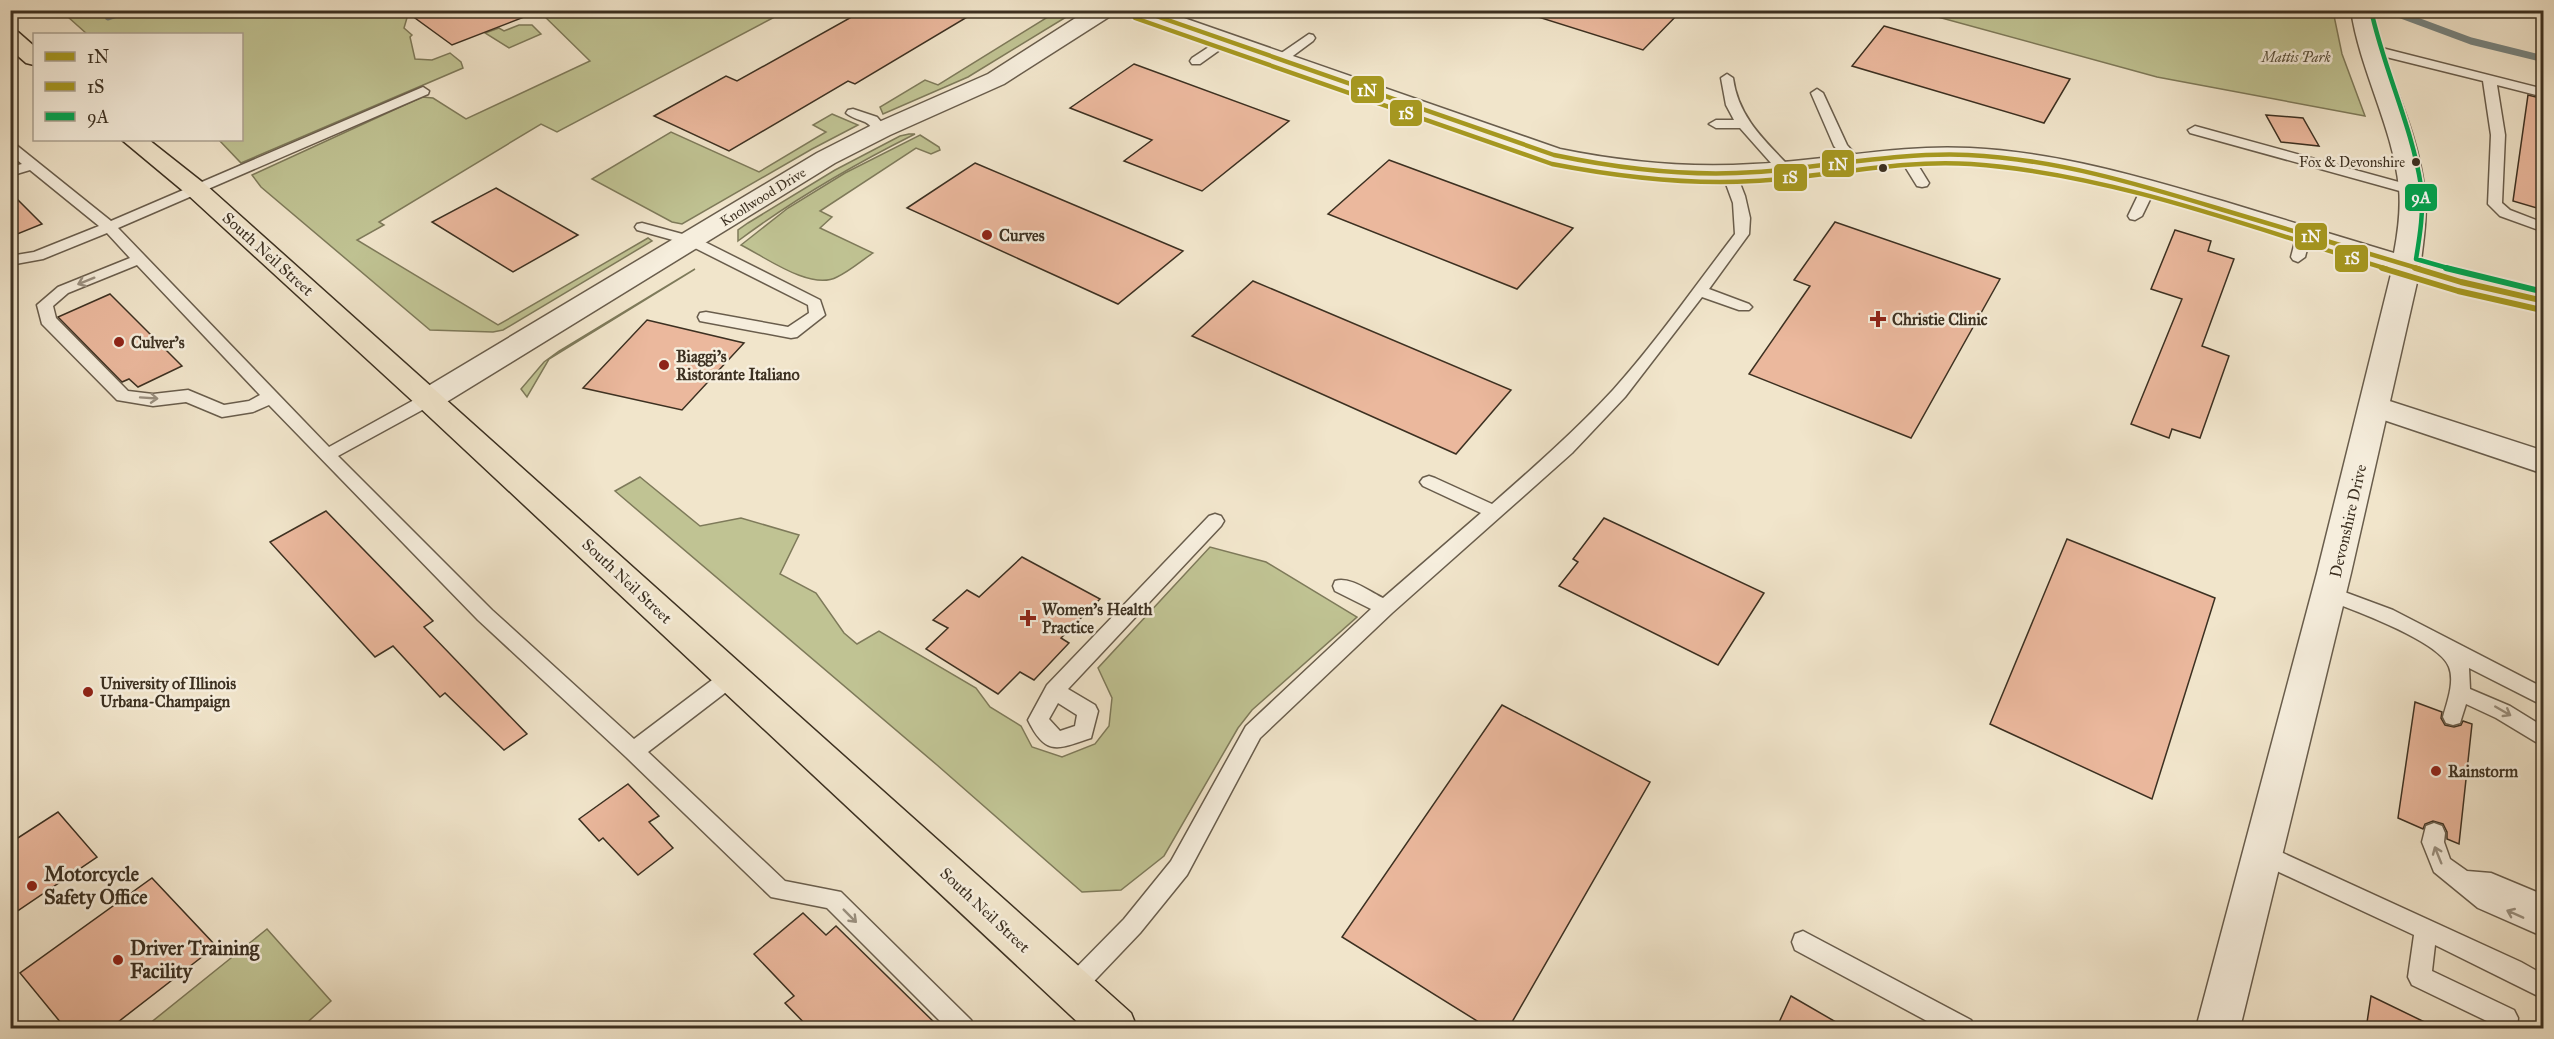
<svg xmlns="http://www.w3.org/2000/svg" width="2554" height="1039" viewBox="0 0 2554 1039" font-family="'IM FELL Great Primer',serif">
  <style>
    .green { fill: #c0c393; stroke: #7e7a5a; stroke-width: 1.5 }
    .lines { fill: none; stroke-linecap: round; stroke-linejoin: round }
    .stream { stroke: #778481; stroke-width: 7 }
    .building { fill: #ebb89d; stroke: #3c3021; stroke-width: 1.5 }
    .service-casing { stroke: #695d4c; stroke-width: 3 }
    .minor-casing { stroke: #695d4c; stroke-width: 3 }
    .tertiary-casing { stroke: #695d4c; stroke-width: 3 }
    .primary-casing { stroke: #3c3021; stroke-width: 3 }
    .service { fill: #f6eedd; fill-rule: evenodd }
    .minor { fill: #f6eedd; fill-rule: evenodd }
    .tertiary { fill: #f6eedd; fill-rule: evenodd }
    .primary { fill: #f1e5cb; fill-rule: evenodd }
    .bus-1-far1-casing { stroke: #f6eedd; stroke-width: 8 }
    .bus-1-casing { stroke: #f6eedd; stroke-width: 10 }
    .bus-2-far1-casing { stroke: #f6eedd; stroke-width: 8 }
    .bus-2-casing { stroke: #f6eedd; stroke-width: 10 }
    .bus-3-far1-casing { stroke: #f6eedd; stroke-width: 8 }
    .bus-3-casing { stroke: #f6eedd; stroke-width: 10 }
    .bus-1-far1 { stroke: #a69820; stroke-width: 4.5 }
    .bus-1 { stroke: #a69820; stroke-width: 6 }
    .bus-2-far1 { stroke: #a69820; stroke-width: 4.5 }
    .bus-2 { stroke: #a69820; stroke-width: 6 }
    .bus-3-far1 { stroke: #00a651; stroke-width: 4.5 }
    .bus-3 { stroke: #00a651; stroke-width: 6 }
    .oneway { stroke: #998f7f }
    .bus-dot { fill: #3c3021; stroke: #f6eedd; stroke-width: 2 }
    .poi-dot { fill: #8f2418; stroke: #f6eedd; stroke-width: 2 }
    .labels { text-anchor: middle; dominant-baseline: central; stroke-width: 5; stroke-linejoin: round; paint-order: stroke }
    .far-park-label { font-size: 14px; font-style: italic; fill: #564d38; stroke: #f6eedd }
    .bus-label { font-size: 14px; fill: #3c3021; stroke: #f6eedd; text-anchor: end }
    .far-street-label { font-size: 14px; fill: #3c3021; stroke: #f6eedd }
    .poi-label { font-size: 16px; font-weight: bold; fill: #3c3021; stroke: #f6eedd; text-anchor: start }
    .street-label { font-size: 16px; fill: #3c3021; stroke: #f6eedd }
    .near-poi-label { font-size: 20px; font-weight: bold; fill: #3c3021; stroke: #f6eedd; text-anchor: start }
    .line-badge { stroke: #f6eedd; stroke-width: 2 }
    .badge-label { font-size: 16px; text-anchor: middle; font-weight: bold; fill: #fff }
  </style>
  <rect width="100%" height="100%" fill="#f1e5cb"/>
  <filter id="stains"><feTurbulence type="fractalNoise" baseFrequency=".00333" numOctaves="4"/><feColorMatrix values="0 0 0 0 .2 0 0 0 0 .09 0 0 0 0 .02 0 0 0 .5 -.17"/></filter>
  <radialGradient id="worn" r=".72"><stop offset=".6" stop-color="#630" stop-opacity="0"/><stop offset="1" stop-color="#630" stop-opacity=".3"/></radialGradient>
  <g class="green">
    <path d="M69 10 409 11 404 28 412 35 410 37 415 59 432 60 450 53 461 62 463 68 241 163 219 140H242V34H87L68 17Z"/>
    <path d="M544 10 786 11 557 132 541 124 379 222 384 225 357 240 498 325 648 238 652 241 503 330 493 332 430 330 261 187 252 175 422 97 433 98 466 119 590 61 540 12Z"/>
    <path d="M1059 10 1076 11 968 77 883 114 880 107 925 80 938 85Z"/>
    <path d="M1916 11H2333L2342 54 2365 116 2157 77Z"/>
    <path d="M519 25H532L541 34 509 48 485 33 499 28 504 31Z"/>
    <path d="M832 114 858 125 812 149 682 224 672 222 592 179 671 132 759 172 826 132 813 125Z"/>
    <path d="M909 134H915C853 165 794 199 738 241V230L748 223 835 170 900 136Z"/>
    <path d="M920 135 939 147 940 150 931 154 916 148 820 211 832 217 820 228 873 253C861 261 850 271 837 277 811 291 765 257 741 245L788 208 845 173Z"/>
    <path d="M695 269 549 359 527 397 521 389 544 362 559 351Z"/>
    <path d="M640 477 700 526 741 518 799 535 780 574 816 593 844 633 857 644 879 631 976 688 990 707 1021 726 1032 747 1062 757 1095 744 1109 726 1112 698 1098 668 1210 547 1266 562 1357 617 1252 710 1238 728 1164 856 1121 890 1082 892 937 765 615 491Z"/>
    <path d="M267 929 331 1001 301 1028H144Z"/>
  </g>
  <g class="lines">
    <g class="stream">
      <path d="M2393 12 2471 41 2544 59"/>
      <path d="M108 17 129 10"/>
    </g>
  </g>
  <g class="building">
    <path d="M404 10H537V12L452 45Z"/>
    <path d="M864 10H979L855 84 848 81 729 151 654 116 726 76 737 81Z"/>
    <path d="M1535 10H1682L1643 50 1535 16Z"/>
    <path d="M1884 26 2070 79 2044 123 1852 66Z"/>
    <path d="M1134 64 1289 121 1202 191 1124 161 1152 140 1070 108Z"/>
    <path d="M2528 95 2544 99V210L2513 201Z"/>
    <path d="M2266 115 2303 118 2319 146 2281 142Z"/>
    <path d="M1389 160 1573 228 1517 289 1328 214Z"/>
    <path d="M975 163 1183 251 1118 304 907 208Z"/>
    <path d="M496 188 578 235 513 272 432 222Z"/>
    <path d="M10 192 42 224 10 237Z"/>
    <path d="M1835 222 2000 279 1911 438 1749 374 1810 286 1794 280Z"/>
    <path d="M2175 230 2211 241 2208 251 2234 259 2202 346 2229 356 2200 438 2172 429 2169 438 2131 424 2182 299 2151 289Z"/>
    <path d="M1253 281 1511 390 1456 454 1192 336Z"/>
    <path d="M110 294 182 366 138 387 129 379 122 382 58 317Z"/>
    <path d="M647 320 744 343 682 410 583 388Z"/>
    <path d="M326 511 433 621 424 627 527 734 504 750 445 693 440 697 393 646 375 657 270 542Z"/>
    <path d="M1604 518 1764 593 1718 665 1559 586 1578 562 1573 559Z"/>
    <path d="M2067 539 2215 598 2152 799 1990 724Z"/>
    <path d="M1022 557 1100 599 1061 638 1069 643 1034 680 1020 672 998 694 926 649 948 628 933 620 967 590 979 597Z"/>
    <path d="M2415 702 2442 712 2441 718 2445 725 2454 727 2461 725 2463 721 2472 724 2459 844 2447 839V832L2443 824 2433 821 2425 824 2423 829 2398 818Z"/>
    <path d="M1502 705 1650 782 1508 1029H1490L1342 937Z"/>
    <path d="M628 784 659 816 649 822 673 848 638 875 603 838 599 841 579 819Z"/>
    <path d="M58 812 97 857 10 916V843Z"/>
    <path d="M152 878 216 946 109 1029H66L20 973Z"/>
    <path d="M803 913 826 935 836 926 941 1029H810L785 1003 794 996 754 954Z"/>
    <path d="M1791 996 1848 1029H1776Z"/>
    <path d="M2371 996 2439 1029H2366Z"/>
  </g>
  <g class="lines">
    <defs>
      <g id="service">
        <path d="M1309 34 1313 35 1315 38 1313 41 1282 64H1274L1272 61 1274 58Z"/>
        <path d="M1224 37 1228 38 1230 41 1228 44 1200 64H1192L1190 61 1192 58Z"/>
        <path d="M2370 45 2544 89V97L2497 85 2505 135 2502 203 2510 210 2544 223V232L2500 216 2488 204 2491 135 2483 81 2366 52 2364 49Z"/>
        <path d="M1727 74 1733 78C1738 116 1763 139 1789 166L1791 169 1789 172H1779L1740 128H1716L1709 124 1716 120H1734L1726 105 1721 78Z"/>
        <path d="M423 87 429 91 428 94 118 228 329 447 423 395H435L437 399 435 403 338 456 492 610 634 739 724 671 731 669 738 671 741 677 738 683 648 752 785 881 841 892 971 1020 975 1028H947L827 908 771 897 626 757 478 620 269 405 253 412 222 417 186 402 153 406 117 400 42 324 37 305 58 287 130 258 107 233 43 259 10 265V256L34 252 99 226 30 170 10 176V167L22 164 10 154V143L15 144 111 221ZM137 265 260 395 249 401 224 405 188 390 153 394 128 391 56 318 53 306 68 293Z"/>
        <path d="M1817 89 1823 93 1847 145 1862 162 1860 165H1850L1834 146 1811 93Z"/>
        <path d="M853 109 877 117 888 130 881 134C874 132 871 125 865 122 858 119 852 118 846 113L848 110Z"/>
        <path d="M2195 126 2417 187 2419 190 2412 194 2407 193 2190 133 2188 130Z"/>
        <path d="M1906 153 1911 154 1929 183 1927 186 1922 187 1917 186 1899 157Z"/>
        <path d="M1729 169 1736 173 1745 196 1750 218 1749 234 1709 289 1749 304 1752 307 1749 310H1739L1702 297 1625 397 1572 453 1392 613 1260 738 1187 875 1140 933 1079 997 1071 1000 1063 997 1059 989 1063 981 1124 919 1171 861 1246 726 1371 609 1335 591 1333 586 1335 581C1350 576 1370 592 1383 598L1481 513 1423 486 1420 482 1423 478 1429 476 1435 478 1492 504C1534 467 1575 431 1613 390 1657 341 1695 286 1735 234L1733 203 1722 173Z"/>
        <path d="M2149 183 2156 187 2142 216 2135 220 2130 219 2128 216 2142 187Z"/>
        <path d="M642 223 697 238 820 300 825 315 797 337 791 338 700 321 698 317 700 313 706 312 788 327 809 313 808 305 687 244 637 230 635 227 637 224Z"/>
        <path d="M2304 230 2311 234 2305 257 2298 262 2293 260 2291 257 2297 234Z"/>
        <path d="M1215 514 1221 516 1224 521 1221 526 1068 689 1095 705 1098 711 1091 738C1058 749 1046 757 1028 720L1047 685 1209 516ZM1058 703 1077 715 1075 726 1060 731 1049 719Z"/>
        <path d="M2331 587 2393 610 2544 688V706L2469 668 2470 689 2510 706 2544 727V747L2496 718 2466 704 2460 723 2453 725 2446 723 2443 717C2447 702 2455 682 2449 667 2440 641 2351 609 2324 599L2322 594 2324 589Z"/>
        <path d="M2434 823 2442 826 2445 833 2444 842 2450 859 2467 871 2491 873 2544 895V937L2478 908 2434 872 2422 842 2426 826Z"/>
        <path d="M2261 843 2521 962 2544 975V999L2435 945 2432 971 2514 1010 2518 1018 2517 1028H2493V1024L2412 985 2408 977 2414 935 2253 860 2250 853 2253 846Z"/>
        <path d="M1803 931 1971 1020 1975 1028H1940L1795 950 1792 942 1795 934Z"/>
      </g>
      <g id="minor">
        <path d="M1088 10H1115L1112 15 1004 84 890 135 835 163 440 406 429 409 418 406 414 399 418 392 817 153 872 125 988 74Z"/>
        <path d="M2374 396 2544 451V474L2363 413 2359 406 2363 399Z"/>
      </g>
      <path id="tertiary" d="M1127 10H1161L1560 149C1624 162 1688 168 1753 164 1825 161 1897 144 1970 148 2057 152 2142 177 2226 202 2282 219 2338 236 2394 253 2398 232 2401 209 2399 188 2393 127 2360 71 2351 10H2373C2384 71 2417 126 2424 187 2428 211 2424 237 2421 261L2467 275 2544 292V310L2418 278 2351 573 2240 1028H2196L2317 573 2392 270C2334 252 2276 234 2218 216 2136 191 2055 167 1970 163 1899 159 1827 174 1757 179 1687 185 1614 177 1545 160L1130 15Z"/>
      <g id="primary">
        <path d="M10 30 18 32 34 46V65L26 63 10 49Z"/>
        <path d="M122 140H149L206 185 1131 1013 1137 1028H1084L418 406 188 195Z"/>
      </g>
    </defs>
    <use href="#service" class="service-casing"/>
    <use href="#minor" class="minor-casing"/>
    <use href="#tertiary" class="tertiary-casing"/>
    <use href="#primary" class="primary-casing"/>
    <use href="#service" class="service"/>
    <use href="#minor" class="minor"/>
    <use href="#tertiary" class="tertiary"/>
    <use href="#primary" class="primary"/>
    <defs>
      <path id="bus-1-far1" d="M1139 10 1554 155C1621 169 1688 177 1756 172 1827 167 1898 152 1968 155 2055 159 2138 184 2220 209 2287 229 2353 249 2420 269"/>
      <path id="bus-1" d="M2415 268 2461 282 2544 301"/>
      <path id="bus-2-far1" d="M1135 18 1552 164C1619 177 1686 185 1754 181 1826 177 1899 159 1971 164 2112 174 2253 228 2387 269"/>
      <path id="bus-2" d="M2382 268 2458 291 2542 310"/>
      <path id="bus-3-far1" d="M2371 10C2384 70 2412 126 2421 186 2424 210 2420 235 2416 259L2451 269"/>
      <path id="bus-3" d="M2446 268 2544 292"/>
    </defs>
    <use href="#bus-1-far1" class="bus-1-far1-casing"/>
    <use href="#bus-1" class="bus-1-casing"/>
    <use href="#bus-2-far1" class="bus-2-far1-casing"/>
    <use href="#bus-2" class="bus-2-casing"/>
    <use href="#bus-3-far1" class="bus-3-far1-casing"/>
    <use href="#bus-3" class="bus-3-casing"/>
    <use href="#bus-1-far1" class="bus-1-far1"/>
    <use href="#bus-1" class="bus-1"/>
    <use href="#bus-2-far1" class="bus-2-far1"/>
    <use href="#bus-2" class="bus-2"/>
    <use href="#bus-3-far1" class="bus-3-far1"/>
    <use href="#bus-3" class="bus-3"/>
  </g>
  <defs><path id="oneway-shaft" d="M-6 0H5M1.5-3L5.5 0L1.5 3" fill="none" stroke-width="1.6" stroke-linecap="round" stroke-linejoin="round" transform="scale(1.5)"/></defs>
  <g class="oneway">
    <use href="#oneway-shaft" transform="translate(86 281) rotate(158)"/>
    <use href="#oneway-shaft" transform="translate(149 398) rotate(4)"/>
    <use href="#oneway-shaft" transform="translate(2503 711) rotate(30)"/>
    <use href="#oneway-shaft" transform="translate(2438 855) rotate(-112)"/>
    <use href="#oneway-shaft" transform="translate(2515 914) rotate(-156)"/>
    <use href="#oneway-shaft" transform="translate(850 916) rotate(45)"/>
  </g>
  <g class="bus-dot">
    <circle cx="2416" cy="162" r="5"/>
    <circle cx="1883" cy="168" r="5"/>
  </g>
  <g class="poi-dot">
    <circle cx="987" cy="235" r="6"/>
    <path d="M1875 310h6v6h6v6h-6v6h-6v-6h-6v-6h6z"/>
    <circle cx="119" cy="342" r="6"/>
    <circle cx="664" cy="365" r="6"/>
    <path d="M1025 609h6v6h6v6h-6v6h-6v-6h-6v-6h6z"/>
    <circle cx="88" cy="692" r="6"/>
    <circle cx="2436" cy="771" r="6"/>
    <circle cx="32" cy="886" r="6"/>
    <circle cx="118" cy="960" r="6"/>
  </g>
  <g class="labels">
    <g class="far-park-label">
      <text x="2296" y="57">Mattis Park</text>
    </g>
    <g class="bus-label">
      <text x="2405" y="162">Fox &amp; Devonshire</text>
    </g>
    <g class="far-street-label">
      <text transform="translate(763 197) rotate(-32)">Knollwood Drive</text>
    </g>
    <g class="poi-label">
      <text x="999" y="235">Curves</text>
      <text x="1892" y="319">Christie Clinic</text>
      <text x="131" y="342">Culver's</text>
      <text x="676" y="356">Biaggi's<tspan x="676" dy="18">Ristorante Italiano</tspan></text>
      <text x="1042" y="609">Women's Health<tspan x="1042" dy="18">Practice</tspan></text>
      <text x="100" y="683">University of Illinois<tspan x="100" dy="18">Urbana-Champaign</tspan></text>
      <text x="2448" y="771">Rainstorm</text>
    </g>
    <g class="street-label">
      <text transform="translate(268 254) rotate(42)">South Neil Street</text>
      <text transform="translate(2348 521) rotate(-77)">Devonshire Drive</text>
      <text transform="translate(627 581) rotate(43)">South Neil Street</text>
      <text transform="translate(985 910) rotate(43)">South Neil Street</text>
    </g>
    <g class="near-poi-label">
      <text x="44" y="874">Motorcycle<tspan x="44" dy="23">Safety Office</tspan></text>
      <text x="130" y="948">Driver Training<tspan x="130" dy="23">Facility</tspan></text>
    </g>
  </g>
  <g class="line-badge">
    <rect x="1350" y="75" width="35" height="29" rx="6" fill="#a69820"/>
    <rect x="1389" y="99" width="34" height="28" rx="6" fill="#a69820"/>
    <rect x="1821" y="149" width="34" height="29" rx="6" fill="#a69820"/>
    <rect x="1773" y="163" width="35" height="29" rx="6" fill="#a69820"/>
    <rect x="2404" y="183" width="34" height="29" rx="6" fill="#00a651"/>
    <rect x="2294" y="222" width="34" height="29" rx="6" fill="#a69820"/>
    <rect x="2334" y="244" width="35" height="29" rx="6" fill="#a69820"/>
  </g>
  <g class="badge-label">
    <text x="1367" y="96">1N</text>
    <text x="1406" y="119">1S</text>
    <text x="1838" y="170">1N</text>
    <text x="1790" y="183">1S</text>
    <text x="2421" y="203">9A</text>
    <text x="2311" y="242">1N</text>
    <text x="2352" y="264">1S</text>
  </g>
  <rect width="2554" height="1039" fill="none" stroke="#f1e5cb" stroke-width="36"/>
  <rect x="12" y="12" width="2530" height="1015" fill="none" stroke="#3c3021" stroke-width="3"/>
  <rect x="18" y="18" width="2518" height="1003" fill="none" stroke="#3c3021" stroke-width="1.5"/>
  <rect x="33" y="33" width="210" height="108" fill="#f6eedd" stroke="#aca292" stroke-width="1.5"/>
  <rect x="45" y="52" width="30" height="9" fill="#a69820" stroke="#aca292" stroke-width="1.5"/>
  <text x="87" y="63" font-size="18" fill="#3c3021">1N</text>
  <rect x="45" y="82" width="30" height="9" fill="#a69820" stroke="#aca292" stroke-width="1.5"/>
  <text x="87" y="93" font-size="18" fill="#3c3021">1S</text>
  <rect x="45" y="112" width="30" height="9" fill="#00a651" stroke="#aca292" stroke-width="1.5"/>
  <text x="87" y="123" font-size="18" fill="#3c3021">9A</text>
  <rect width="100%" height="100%" filter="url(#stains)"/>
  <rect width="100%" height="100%" fill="url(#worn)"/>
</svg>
